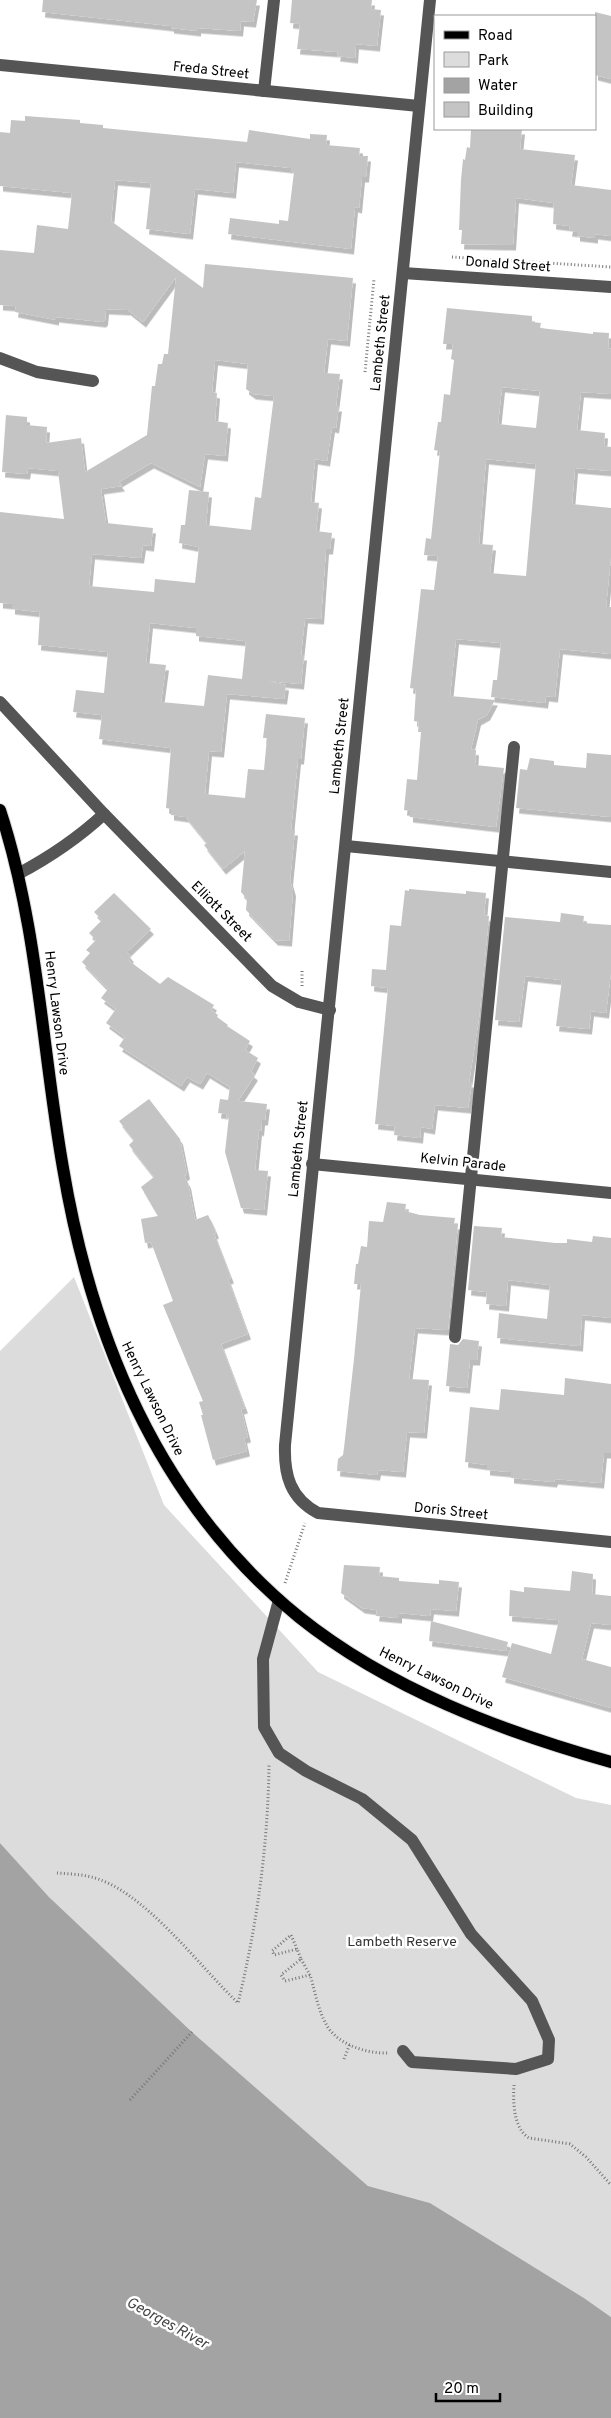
<svg xmlns="http://www.w3.org/2000/svg" width="611" height="2418" viewBox="0 0 611 2418" font-family="Overpass,sans-serif">
  <style>
    .green { fill: #dcdcdc }
    .water { fill: #a3a3a3 }
    .building { fill: #c4c4c4; fill-rule: evenodd; filter: url(#shadow) }
    .lines { fill: none; stroke-linecap: round; stroke-linejoin: round }
    .major-casing { stroke: #dbdbdb; stroke-width: 14 }
    .path { stroke: #777; stroke-width: 3; stroke-dasharray: 1 2.5; stroke-linecap: butt }
    .minor { stroke: #555; stroke-width: 12 }
    .major { stroke: #000; stroke-width: 12 }
    .labels { text-anchor: middle; dominant-baseline: central; stroke-width: 5; stroke-linejoin: round; paint-order: stroke }
    .street-label { font-size: 14px; fill: #000; stroke: #fff }
    .park-label { font-size: 14px; fill: #333; stroke: #fff }
    .water-label { font-size: 15px; font-style: italic; fill: #444; stroke: #fff }
  </style>
  <defs>
    <filter id="shadow"><feDropShadow dx="3" dy="5.5" stdDeviation="0" flood-color="#0004"/></filter>
  </defs>
  <rect width="100%" height="100%" fill="#fff"/>
  <path class="green" d="M74 1277 164 1505 318 1672 576 1798 611 1805V2317L584 2298 430 2203 368 2186 192 2032 49 1897 0 1843V1351Z"/>
  <path class="water" d="M0 1843 49 1897 192 2032 368 2186 430 2203 584 2298 611 2317V2418H0Z"/>
  <g class="building">
    <path d="M43 0H257L253 22 241 21 240 31 198 28V31L171 28V26L42 12Z"/>
    <path d="M292 0H372L371 9 381 10 377 46 356 44 355 58 337 56 338 52 297 49 300 24 290 23Z"/>
    <path d="M595 12 611 16V79L595 75Z"/>
    <path d="M25 116 80 120V123L103 125V128L247 142 249 130 310 139V134L327 135 326 145 360 148 359 156H368L366 177H362L359 208 355 207 351 249 228 234 230 218 279 224V220L288 221 294 172H291V168L236 162 233 193 195 189 190 234 146 229 151 183 115 180 111 221 203 288 205 264 353 278 347 341 328 339 324 373 340 374 336 406H339L336 428 332 427 327 461 315 459 311 502 319 503 316 531 332 533 330 549H326L321 619 305 618 301 655H304L301 684 268 681 286 685 284 699 227 694 221 752 209 751 205 794 245 798 248 769 264 770 267 738H263L266 714 305 718 301 759H298L291 830H295L290 880 293 891 289 941 275 940 246 910 247 899 241 892 245 851 223 869 204 845 207 843 186 817 171 815V809L166 808 171 748 99 739 102 715 73 712 76 690 104 693 108 652 38 645 40 612 12 609V604L0 603V512L64 519 58 471 28 468 27 474 2 472 6 415 27 417V425L47 427 46 443 81 438 85 472 147 435 152 386H155L158 364H162L164 354H168L176 277 143 322 128 310 106 309 105 320 103 322 56 317V320L15 312 16 306 0 305V250L34 253 37 225 68 229 72 193 0 186V132L10 133 11 120 25 121ZM215 360 248 364 246 389 253 394 274 396 261 498 255 497 251 530 206 525 209 492 189 490 185 525H181L179 543 199 547 195 583 155 579 154 592 89 586 92 554 141 558 143 545 151 546 153 528 106 523 101 489 122 486 119 482 151 463 200 487 205 454 225 456 228 423 215 421 217 393 212 392ZM150 623 196 628V636L246 641 242 679 208 675 204 706 161 702 166 665 146 663Z"/>
    <path d="M471 129H522L520 149 575 155 571 185 611 190V236L595 234V238L577 236V232L569 231 570 226 553 224 554 203 516 198 513 245 461 244 462 230H459L461 180 463 159 465 160 467 147 470 148Z"/>
    <path d="M447 308 532 316V322L541 323 540 328 593 334V332L609 333 608 348 611 349V394L581 392 577 430 605 433 604 446 611 447V471L575 468 572 504 611 508V556L606 607H611V654L560 649 555 697 546 696 545 703 491 697 493 680H497L501 643 456 639 450 696 495 700 487 715 478 720 471 749 476 750 475 765 504 768 496 827 410 817V811L404 810 407 779 417 780 421 732H418L419 722 414 721 416 689 410 688 421 589 434 590 438 556 424 555 426 538 431 539 440 451 434 450 438 422H441L444 394 450 395 454 360 451 359 453 344H443ZM502 387 540 391 536 428 498 424ZM486 459 536 464 526 576 490 573 493 545 479 544Z"/>
    <path d="M587 753 611 755V817L516 808 520 769 527 770 530 758 554 761V765L586 768Z"/>
    <path d="M409 889 466 894V891L486 893 484 915 489 916 479 1018 469 1082H472L468 1108 435 1105 432 1129 421 1127 420 1138 394 1135 395 1126 375 1124 388 988 371 986 372 969 386 970 390 925 401 926 405 890 409 891Z"/>
    <path d="M114 893 151 929 127 952 131 957 128 960 160 984 168 977 214 1005 211 1010 218 1015 217 1017 228 1025 227 1026 250 1041 245 1050 258 1058 251 1072 255 1075 238 1101 267 1104 265 1120H262L261 1131 259 1130 255 1170 268 1171 264 1210 241 1208 225 1152 229 1116 226 1120 227 1114 218 1113 220 1099 228 1100 230 1087 207 1073 200 1084 187 1077 181 1086 119 1046 125 1037 106 1023 116 1009 101 998 108 989 82 962 90 953 86 950 96 940 89 933 102 920 94 912Z"/>
    <path d="M561 913 584 916 583 923 611 925V972L606 1013 591 1011 589 1029 556 1026 562 980 525 976 519 1022 495 1020 505 917 560 922Z"/>
    <path d="M149 1099 180 1139 187 1174 184 1176 188 1183 195 1220 208 1215 212 1223 216 1233 214 1234 231 1278 228 1279 248 1334 221 1344 245 1408 241 1409 248 1437 244 1438 247 1451 213 1460 201 1415H203L199 1402 203 1401 163 1305 173 1301 151 1242 145 1243 141 1219 158 1216 141 1187 154 1177 129 1145 134 1140 119 1121Z"/>
    <path d="M387 1202 406 1204 405 1211 420 1215 455 1218 454 1224H458L448 1330 415 1328 409 1379 429 1380 424 1433 407 1432 403 1472 378 1470 377 1475 337 1471 338 1459 343 1455 344 1448 354 1359 361 1284H354L356 1264H358L361 1246 367 1247 369 1221 383 1222Z"/>
    <path d="M474 1226 502 1228 501 1237 555 1243H567V1239L592 1242 593 1236 611 1238V1318L582 1315 580 1346 497 1338 499 1313 547 1319 550 1285 508 1280 506 1306 486 1304 487 1292 468 1290Z"/>
    <path d="M463 1339 479 1341 477 1360H470L467 1388 446 1386 450 1344 458 1345Z"/>
    <path d="M565 1378 611 1384V1453H604L601 1483 555 1479 554 1482 511 1478V1472L487 1470V1465L465 1462 470 1407 499 1410 501 1389 564 1395Z"/>
    <path d="M344 1565 380 1567 379 1576 399 1578V1581L439 1584V1580L459 1582 456 1611 431 1609 430 1616 399 1613V1618L376 1616 377 1610 362 1608 341 1593Z"/>
    <path d="M572 1571 593 1574 592 1594 611 1596V1625L591 1623 582 1659 611 1667V1708L502 1677 512 1643 551 1654 559 1620 509 1616 510 1590 524 1592V1587L570 1591Z"/>
    <path d="M431 1621 508 1642 506 1651 429 1641Z"/>
  </g>
  <g class="lines">
    <defs>
      <path id="major" d="M0 810C38 926 42 1049 63 1168 92 1341 160 1504 299 1617 389 1689 501 1731 611 1762"/>
    </defs>
    <use href="#major" class="major-casing"/>
    <g class="path">
      <path d="M452 257 611 267"/>
      <path d="M365 372 374 279"/>
      <path d="M302 986V969"/>
      <path d="M285 1583 305 1523"/>
      <path d="M57 1873C68 1874 80 1874 91 1877 143 1889 199 1966 238 2003 257 1925 268 1845 269 1765"/>
      <path d="M297 1949 291 1935 272 1951 274 1955 297 1949 301 1959 281 1975 285 1981 310 1975C315 1991 318 2010 326 2024 336 2044 367 2054 388 2053"/>
      <path d="M301 1959 310 1975"/>
      <path d="M344 2059 350 2044"/>
      <path d="M514 2085C513 2101 513 2128 529 2138L570 2144 586 2157 611 2185"/>
      <path d="M130 2100 192 2032"/>
    </g>
    <g class="minor">
      <path d="M430 0 285 1445C284 1475 290 1498 318 1513L611 1542"/>
      <path d="M0 65 419 106"/>
      <path d="M264 91 274 0"/>
      <path d="M403 273 611 287"/>
      <path d="M0 358 37 372 93 381"/>
      <path d="M0 702 104 814 272 986 299 1002 330 1010"/>
      <path d="M346 846 611 872"/>
      <path d="M18 874C50 857 77 839 104 814"/>
      <path d="M312 1164 611 1193"/>
      <path d="M455 1337 514 747"/>
      <path d="M279 1600 263 1659 264 1727 279 1753 306 1771 362 1799 412 1840 471 1934 532 2001 549 2040 548 2059 516 2069 412 2062 403 2051"/>
    </g>
    <use href="#major" class="major"/>
  </g>
  <g class="labels">
    <g class="street-label">
      <text transform="translate(211 71) rotate(6)">Freda Street</text>
      <text transform="translate(508 265) rotate(4)">Donald Street</text>
      <text transform="translate(381 343) rotate(-84)">Lambeth Street</text>
      <text transform="translate(340 746) rotate(-84)">Lambeth Street</text>
      <text transform="translate(221 912) rotate(45)">Elliott Street</text>
      <text transform="translate(56 1013) rotate(83)">Henry Lawson Drive</text>
      <text transform="translate(299 1149) rotate(-84)">Lambeth Street</text>
      <text transform="translate(463 1163) rotate(6)">Kelvin Parade</text>
      <text transform="translate(152 1399) rotate(64)">Henry Lawson Drive</text>
      <text transform="translate(451 1512) rotate(6)">Doris Street</text>
      <text transform="translate(436 1679) rotate(26)">Henry Lawson Drive</text>
    </g>
    <g class="park-label">
      <text x="402" y="1942">Lambeth Reserve</text>
    </g>
    <g class="water-label">
      <text transform="translate(167 2324) rotate(29)">Georges River</text>
    </g>
  </g>
  <rect x="434" y="15" width="162" height="115" fill="#ffffff" stroke="#999999"/>
  <rect x="444" y="31" width="25" height="8" fill="#000000" stroke="#999999"/>
  <text x="478" y="40" font-size="15" fill="#000000">Road</text>
  <rect x="444" y="52" width="25" height="15" fill="#dcdcdc" stroke="#999999"/>
  <text x="478" y="65" font-size="15" fill="#000000">Park</text>
  <rect x="444" y="78" width="25" height="15" fill="#a3a3a3" stroke="#999999"/>
  <text x="478" y="90" font-size="15" fill="#000000">Water</text>
  <rect x="444" y="102" width="25" height="15" fill="#c4c4c4" stroke="#999999"/>
  <text x="478" y="115" font-size="15" fill="#000000">Building</text>
  <path d="M436 2393v8h64v-8" fill="none" stroke="#000000" stroke-width="2.5"/>
  <text x="444" y="2393" font-size="15" fill="#000000" stroke="#ffffff" stroke-width="4" paint-order="stroke">20 m</text>
</svg>
